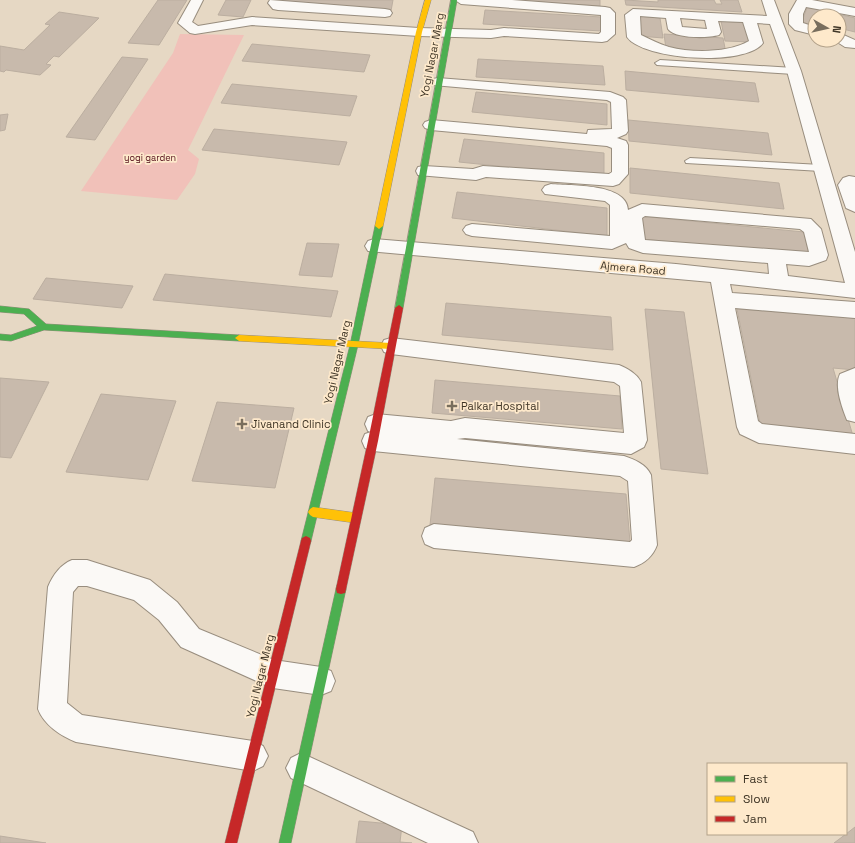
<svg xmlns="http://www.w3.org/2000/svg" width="855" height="843" viewBox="0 0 855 843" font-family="'Space Grotesk',sans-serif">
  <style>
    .green { fill: #f1c1b9 }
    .building { fill: #c8baac; stroke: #bbaea0 }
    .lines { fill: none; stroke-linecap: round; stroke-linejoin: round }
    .lane-casing { stroke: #988d7e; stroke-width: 2 }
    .street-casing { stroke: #988d7e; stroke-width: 2 }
    .fast-casing { stroke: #988d7e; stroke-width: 1 }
    .slow-casing { stroke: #988d7e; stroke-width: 1 }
    .jam-casing { stroke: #988d7e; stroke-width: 1 }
    .lane { fill: #fbf9f6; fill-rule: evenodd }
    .street { fill: #fbf9f6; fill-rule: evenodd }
    .fast { fill: #4caf50; fill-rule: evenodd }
    .slow { fill: #ffc107; fill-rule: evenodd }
    .jam { fill: #c62828; fill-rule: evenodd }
    .poi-dot { fill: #796e5d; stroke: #fee9cb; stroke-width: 1.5 }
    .labels { text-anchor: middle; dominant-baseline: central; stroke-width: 3.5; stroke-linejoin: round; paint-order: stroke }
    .far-park-label { font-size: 9px; fill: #540f1a; stroke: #fee9cb }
    .street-label { font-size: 11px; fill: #3f3526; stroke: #fee9cb }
    .poi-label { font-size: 11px; fill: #3f3526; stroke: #fee9cb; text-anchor: start }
  </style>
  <rect width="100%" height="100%" fill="#e6d8c4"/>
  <path class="green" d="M180 34 244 35 188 150 199 159 195 174 177 200 81 191 173 53Z"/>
  <g class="building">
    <path d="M158 0H187L159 45 128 43Z"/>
    <path d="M226 0H251L243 17 218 15Z"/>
    <path d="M282 0H393L391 11 280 4Z"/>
    <path d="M509 0H600V6Z"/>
    <path d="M625 0 658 2V0H714L716 4H722L720 0H738L742 12 626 5Z"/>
    <path d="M808 5 825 9 824 11 855 18V32L839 28V16H815V27L801 24Z"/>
    <path d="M485 10 601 17V31L483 24Z"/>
    <path d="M59 12 99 18 59 57 54 56 46 64 51 65 40 75 6 70 4 72 0 71V46L24 50 50 25 45 24Z"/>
    <path d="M638 16 660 18 663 38 639 36Z"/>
    <path d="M721 21 747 23 752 42 725 41Z"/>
    <path d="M664 34 723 38 726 53 666 49Z"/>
    <path d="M252 44 370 55 364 72 242 61Z"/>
    <path d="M122 57 148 59 95 140 66 137Z"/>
    <path d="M478 59 603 66 605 85 476 77Z"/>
    <path d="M625 71 755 83 759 102 626 90Z"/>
    <path d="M232 84 357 96 350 116 221 103Z"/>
    <path d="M476 92 607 104V125L472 112Z"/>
    <path d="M8 114 5 130 0 131V115Z"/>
    <path d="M628 120 768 133 772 155 629 141Z"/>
    <path d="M214 129 347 142 339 165 202 150Z"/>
    <path d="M464 139 604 153V177L459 162Z"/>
    <path d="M630 168 779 183 784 209 630 193Z"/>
    <path d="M457 192 607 208V236L452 218Z"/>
    <path d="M639 216 804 232 809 254 641 239Z"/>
    <path d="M307 243 339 244 332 277 299 275Z"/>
    <path d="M165 274 338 291 331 317 153 300Z"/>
    <path d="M46 278 133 286 122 308 33 299Z"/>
    <path d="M446 303 611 317 613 350 442 335Z"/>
    <path d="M645 309 684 312 708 474 661 469Z"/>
    <path d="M737 309 855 318V370L833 368 853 436 761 428Z"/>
    <path d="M0 378 49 382 11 458 0 457Z"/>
    <path d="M435 380 620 396 622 429 432 413Z"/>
    <path d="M101 394 176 401 148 480 66 472Z"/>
    <path d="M217 402 294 408 275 488 192 481Z"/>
    <path d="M435 478 626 494 630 542 430 525Z"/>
    <path d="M359 821 402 825 400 842 412 843H356Z"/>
    <path d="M855 827V843H834L846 834Z"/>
    <path d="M0 836 46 843H0Z"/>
  </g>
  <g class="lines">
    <defs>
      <g id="lane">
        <path d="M660 60 794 68 799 71 794 74 657 65 655 63Z"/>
        <path d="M690 158 821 165 826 168 821 171 686 163 685 161Z"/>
      </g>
      <g id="street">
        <path d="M191 0H203L192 22 198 26 252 17 419 28 491 30 504 28 599 34 601 32V15L461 4 455 0H512L605 7 610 8 615 13V34L607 41 602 42 504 36 491 38 419 36 252 25 195 34 190 33 178 23Z"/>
        <path d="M270 0 385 9 390 10 392 13 390 16 385 17 278 10 273 9 268 3Z"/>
        <path d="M762 0H774L801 71 855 252V298L730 284 732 293 855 302V318L735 308 758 421 762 424 855 434V454L759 443 740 434 737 427 711 282 368 251 365 246 368 241 374 239 676 264 769 274 768 263 643 253 629 248 626 243 612 249 472 236 466 234 463 230 466 226 472 224 610 236V205L605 201 545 194 542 190 545 186 551 184C571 186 627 183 628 210L642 204 811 219 821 229 828 255 826 260 809 266 786 264 788 276 845 283 787 71 770 24 757 23 763 43C746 67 643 60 627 37L625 15 633 9 767 16ZM640 16 666 18 668 29C675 39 708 38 719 35L721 32 718 21 743 22 749 41C728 53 692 53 669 47 659 44 650 39 641 35ZM680 18 705 20 707 29 682 27ZM645 216 800 229 804 232 809 252 645 240 642 218Z"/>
        <path d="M797 0H812L855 8V16L806 7 803 14V23L815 27V35L795 30 789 24V14Z"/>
        <path d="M839 33 855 40V48L845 47 834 40H839Z"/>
        <path d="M438 78 610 92 623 97 626 100 628 131 626 134 617 138 626 141 628 145V174L619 184 613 186 486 177 476 180 418 175 416 171 418 167 424 166 473 169 483 166 609 174 612 172V148L607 146 431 130 425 128 423 125 425 122 431 120 587 134 588 130 612 129 611 102 607 100 433 85 431 82 433 79Z"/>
        <path d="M849 176 855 177V212L846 208 838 185 843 178Z"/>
        <path d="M391 338 619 365C628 369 636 373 641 382L647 440 644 447 631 454 465 438 457 439 624 456C635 460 646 464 651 475L657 545C653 556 645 563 634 567L434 548 425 544 422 536 425 528 434 524 630 542 632 540 628 481 620 476 373 451 365 448 362 441 365 434 371 432 368 431 365 424 368 417 376 414 451 421 465 418 624 433 620 386 614 382 391 354 384 352 381 346 384 340Z"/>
        <path d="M855 368V422L847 420C842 408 834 385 840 374Z"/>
        <path d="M72 560H87L150 580 177 602 199 629 274 660 321 667 331 671 335 681 331 691 321 695 273 688 263 684 181 647 159 620 134 600 87 586H78L73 592 67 703 82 715 253 741 263 746 268 756 263 766 253 771 76 742C61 736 44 725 38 709L48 587C53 575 60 565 72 560Z"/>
        <path d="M301 753 473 832 478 843H428L291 778 286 768 291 758Z"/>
      </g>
      <g id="fast">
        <path d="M451 0H457L403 308 399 311 395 308Z"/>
        <path d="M379 223 383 226 358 345 311 541 310 544 306 546 302 544 301 541 350 345 375 226Z"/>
        <path d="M0 306 29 309 46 324 239 335 243 338 239 341 44 330 11 341 0 340V334L11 335 37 326 24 314 0 312Z"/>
        <path d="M341 584 345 585 346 589 291 843H279L336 589 337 585Z"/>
      </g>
      <g id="slow">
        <path d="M425 0H431L422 32 383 226 379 229 375 226 416 32Z"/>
        <path d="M239 335 391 343 395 346 391 349 239 341 235 338Z"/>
        <path d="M313 507 356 513 359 515 361 518 359 521 356 523 313 517 310 515 308 512 310 509Z"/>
      </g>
      <g id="jam">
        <path d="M399 305 403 308 378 441 346 589 345 593 341 594 337 593 336 589 368 441 395 308Z"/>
        <path d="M306 536 310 538 311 541 237 843H225L301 541 302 538Z"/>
      </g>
    </defs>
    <use href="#lane" class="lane-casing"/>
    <use href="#street" class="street-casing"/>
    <use href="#fast" class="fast-casing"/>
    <use href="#slow" class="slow-casing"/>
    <use href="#jam" class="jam-casing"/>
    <use href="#lane" class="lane"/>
    <use href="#street" class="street"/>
    <use href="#fast" class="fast"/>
    <use href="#slow" class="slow"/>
    <use href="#jam" class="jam"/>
  </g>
  <g class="poi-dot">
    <path d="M450 400h4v4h4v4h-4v4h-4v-4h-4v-4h4z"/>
    <path d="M240 418h4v4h4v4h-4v4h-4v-4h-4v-4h4z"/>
  </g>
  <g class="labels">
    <g class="far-park-label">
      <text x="150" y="158">yogi garden</text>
    </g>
    <g class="street-label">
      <text transform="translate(432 55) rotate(-79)">Yogi Nagar Marg</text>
      <text transform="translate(633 268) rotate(5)">Ajmera Road</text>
      <text transform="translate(337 362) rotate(-77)">Yogi Nagar Marg</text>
      <text transform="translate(260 676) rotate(-76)">Yogi Nagar Marg</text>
    </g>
    <g class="poi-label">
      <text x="461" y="406">Palkar Hospital</text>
      <text x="251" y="424">Jivanand Clinic</text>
    </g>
  </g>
  <rect x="707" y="763" width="140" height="72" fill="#fee9cb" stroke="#b2a189"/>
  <rect x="715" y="776" width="20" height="6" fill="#4caf50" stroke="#b2a189"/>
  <text x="743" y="783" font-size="12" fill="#3f3526">Fast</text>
  <rect x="715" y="796" width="20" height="6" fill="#ffc107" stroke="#b2a189"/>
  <text x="743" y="803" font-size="12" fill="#3f3526">Slow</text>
  <rect x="715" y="816" width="20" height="6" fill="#c62828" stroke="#b2a189"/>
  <text x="743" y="823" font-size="12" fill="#3f3526">Jam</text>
  <g transform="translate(827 28) rotate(98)"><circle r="19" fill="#fee9cb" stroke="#b2a189"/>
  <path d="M0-3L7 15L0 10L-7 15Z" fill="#796e5d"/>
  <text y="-6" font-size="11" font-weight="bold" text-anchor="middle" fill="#3f3526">N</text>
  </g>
</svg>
